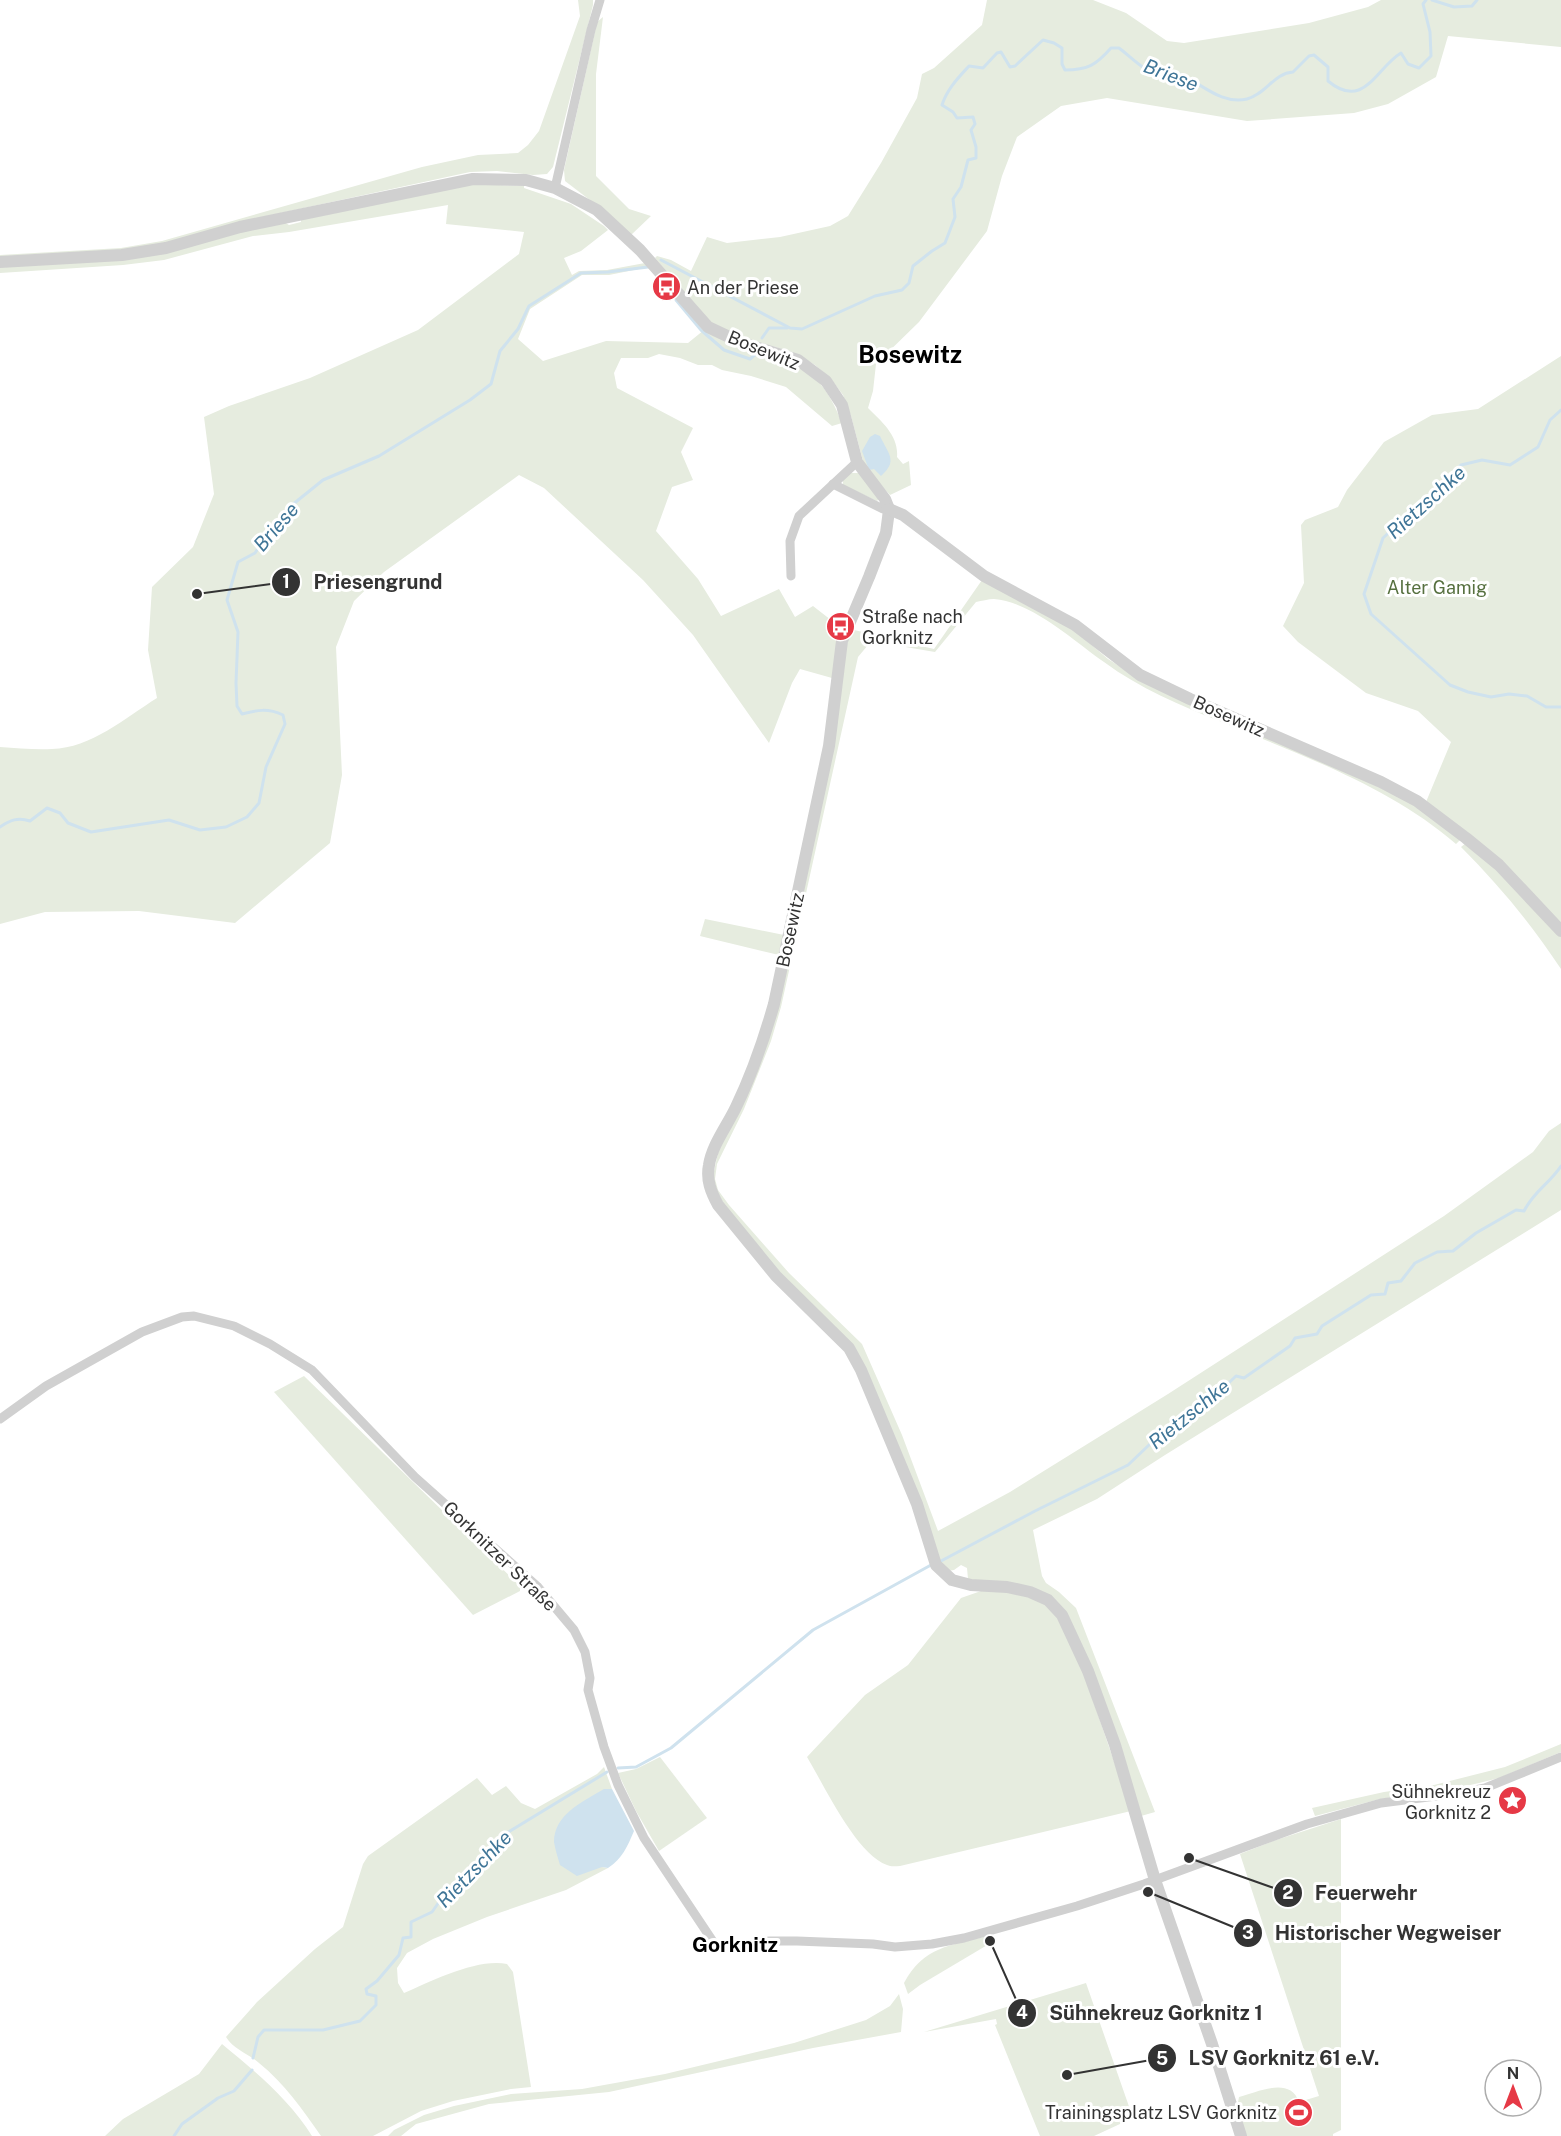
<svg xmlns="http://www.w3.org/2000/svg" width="1561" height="2136" viewBox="0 0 1561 2136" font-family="'Public Sans',sans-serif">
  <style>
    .green { fill: #e6ecdf }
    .water { fill: #cfe2ee }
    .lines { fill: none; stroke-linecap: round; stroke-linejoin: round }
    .stream { stroke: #cfe2ee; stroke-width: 3 }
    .minor { stroke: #d0d0d0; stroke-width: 9 }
    .tertiary { stroke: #d0d0d0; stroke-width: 12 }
    .labels { text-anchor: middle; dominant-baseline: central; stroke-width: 6; stroke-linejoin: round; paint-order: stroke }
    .poi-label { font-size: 18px; fill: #333; stroke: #fff; text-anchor: start }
    .street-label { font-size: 18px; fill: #333; stroke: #fff }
    .park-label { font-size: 18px; fill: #56703f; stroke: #fff }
    .water-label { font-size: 20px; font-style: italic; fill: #3f7597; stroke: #fff }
    .quarter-label { font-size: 21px; font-weight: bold; fill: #000; stroke: #fff }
    .district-label { font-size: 24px; font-weight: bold; fill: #000; stroke: #fff }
    .leader { fill: none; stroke: #333; stroke-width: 2 }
    .callout-dot { fill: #333; stroke: #fff; stroke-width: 2 }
    .mark-label { font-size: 18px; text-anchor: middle; font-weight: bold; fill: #fff }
    .callout-label { font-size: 20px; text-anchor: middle; font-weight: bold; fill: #333; stroke: #fff; stroke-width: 6; stroke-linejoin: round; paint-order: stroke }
  </style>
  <rect width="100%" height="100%" fill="#fff"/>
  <g class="green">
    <path d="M578 0H593V5L553 167 547 174 533 175 497 171 470 172 239 222 161 244 120 251 0 258V255L121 248 162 241 422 167 478 155 518 153 528 145 539 131 580 16Z"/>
    <path d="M987 0H1093L1126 13 1167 41 1184 43 1309 23 1368 7 1381 0H1561V47L1448 36 1436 77 1388 104 1354 113 1247 121 1107 98 1061 106 1017 137 1002 176 987 231 919 322 876 364 873 391 868 408C882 422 899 436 897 457L903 464 909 461 911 485 890 495 868 471 863 461 851 416 843 395 831 379 815 365 800 356 776 347 743 339 711 323 655 258 657 256 671 260 691 271 707 237 727 243 780 237 830 226 848 216 881 163 917 98 922 74 934 68 982 25Z"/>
    <path d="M603 17 596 74V176L629 209 651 216 631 235 599 207 565 181 564 170 594 36 597 22Z"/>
    <path d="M472 184 524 186V188L571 204 604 226 608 230 581 251 564 258 572 275 579 271 607 270 645 263 649 267 609 275H582L530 309 518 339 543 361 606 341 688 343 704 330C724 342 745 349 768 356 777 359 790 360 798 365 821 378 833 400 842 423L832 426 786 387 751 376 722 370 712 365H698L680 358 659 354 648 358H621L614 373 617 388 693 428 681 452 693 480 672 487 656 531 698 579 721 616 779 589 795 617 813 606 840 627 832 678 800 669 792 683 769 743 693 635 643 580 544 488 519 475 384 572 354 601 336 647 342 775 330 843 235 923 139 911 45 912 0 924V747C17 748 35 750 52 749 91 748 125 718 157 698L148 650 152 587 193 547 214 494 204 417 229 406 310 378 418 330 519 254 524 232 446 224 448 205 289 232 253 236 164 260 123 265 0 273V267L242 232 284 222 289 225 301 222V219Z"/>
    <path d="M1561 356V925L1426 802 1451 742 1418 711 1366 693 1298 642 1283 626 1304 583 1301 525 1305 520 1338 507 1347 490 1384 442 1432 415 1478 409Z"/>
    <path d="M850 473H859L879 499 877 501 843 485V480Z"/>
    <path d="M982 580 1073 629 1108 659 1138 678 1301 750 1414 804 1461 839 1456 844C1389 786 1302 756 1222 722 1181 706 1139 688 1104 662 1074 641 1032 602 994 599 988 599 982 601 976 602L935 652 882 643 868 645 858 657 781 1007 771 1041 744 1109 717 1164 715 1179 718 1190 729 1205 789 1273 862 1344 902 1435 938 1531 1010 1492 1168 1394 1444 1216 1533 1152 1549 1131 1561 1123V1210L1165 1455 1097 1499 1033 1530 1042 1576 1046 1583 1059 1592 1076 1608 1155 1812 1141 1816 1118 1740 1050 1597 968 1579 967 1568 961 1565 954 1570 948 1571 942 1566 866 1368 780 1275 725 1207 712 1180 718 1153 768 1040 850 629 934 649Z"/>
    <path d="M1466 843 1495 867 1561 937V969C1532 925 1499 885 1461 847Z"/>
    <path d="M705 919 784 935 779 955 700 936Z"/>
    <path d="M304 1376 520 1586V1591L473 1615 274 1392Z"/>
    <path d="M1002 1590 1028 1595 1045 1604 1058 1617 1084 1674 1131 1811 900 1866C896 1866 891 1867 887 1865 856 1854 824 1785 807 1757L865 1695 908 1665 961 1598 981 1591Z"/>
    <path d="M1561 1744V1752L1499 1778 1479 1783 1457 1788 1380 1799 1315 1816 1312 1808 1384 1792 1434 1785 1505 1767Z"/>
    <path d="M660 1757 707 1818 659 1851 636 1811 618 1773 636 1769Z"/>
    <path d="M604 1767 612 1789H604L602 1867 608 1868 566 1890 487 1917 433 1939 407 1953 397 1968 398 1983 404 1993C432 1981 477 1958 507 1964L513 1972 531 2087 511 2089 453 2101 421 2111 373 2136H321C303 2110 284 2083 259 2063 249 2054 233 2049 226 2037L257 2002 315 1949 343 1927 363 1864 368 1856 477 1778 492 1795 506 1786 521 1803 535 1809 597 1774Z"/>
    <path d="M1341 1819V2130L1333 2134V2136H1246L1237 2108 1239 2097C1258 2092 1290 2076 1299 2102L1319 2096 1240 1854 1273 1841Z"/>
    <path d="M987 1936 989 1944 920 1985 908 1994 904 1983C924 1946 950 1946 987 1936Z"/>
    <path d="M1086 1983 1133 2118 1094 2136H1040L995 2025 997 2024 996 2019 924 2032Z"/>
    <path d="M899 1994 903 2009 901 2032 813 2048 609 2092 489 2104 416 2124 401 2136H388L394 2130 424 2115 454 2106 511 2094 582 2089 665 2074 794 2043 866 2020 890 2006Z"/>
    <path d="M222 2044C256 2072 289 2099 312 2136H105L123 2119 199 2074Z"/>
  </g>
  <g class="water">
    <path d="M875 434 880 436C889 455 898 461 881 476L874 469 869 470 862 451 870 437Z"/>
    <path d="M604 1789H612L634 1831C627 1847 623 1858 608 1868L602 1867 577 1876 560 1865C558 1858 555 1849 554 1842 554 1814 584 1801 604 1789Z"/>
  </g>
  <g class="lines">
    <g class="stream">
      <path d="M1432 0 1454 7 1472 6 1477 0"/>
      <path d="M661 260 790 328 802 329 875 296 902 290 909 283 913 266 932 251 945 243 955 217 953 199 961 187 968 160 976 158V147L971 130 975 124 973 117 957 118 953 112 942 105C947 89 958 78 969 66L983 68 997 53 1001 52 1010 67 1015 66 1043 40 1054 43 1062 48V64L1065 70C1088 70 1096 65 1111 48H1119C1127 54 1135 62 1144 68 1151 73 1162 69 1171 71 1196 77 1218 106 1247 99 1266 94 1274 73 1293 72L1309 56 1314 55 1328 67V81C1364 111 1376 68 1401 53L1408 64 1419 68 1431 56 1430 32 1423 4 1426 0"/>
      <path d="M676 300 701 330 724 350 750 359 757 353"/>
      <path d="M762 338 769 328H787"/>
      <path d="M1561 410 1550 420 1538 447 1510 465 1482 460 1461 465 1383 538 1364 594 1371 614 1450 685 1468 692 1491 697 1509 694 1527 696 1546 707H1561"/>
      <path d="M0 827C10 820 18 817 30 821L47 808 60 813 68 823 91 832 169 820 200 830 226 827 247 817 259 803 266 767 285 724 283 715C268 708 257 710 242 714L237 706 236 683 238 632 227 600 238 562 255 553 265 538 292 505 323 480 379 456 470 400 491 384 500 351 518 329 529 306 581 273 608 272 648 267"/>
      <path d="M941 1561 1035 1511 1128 1465 1170 1425 1211 1400 1236 1376 1244 1378 1290 1346 1295 1338 1317 1334 1322 1326 1371 1295 1385 1294 1388 1283 1401 1281 1415 1263 1437 1252 1453 1251 1476 1233 1516 1210 1524 1211C1534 1191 1549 1184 1561 1166"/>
      <path d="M618 1768 636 1767 671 1748 813 1630 931 1565"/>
      <path d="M253 2058 258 2037 264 2030H323L360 2021 376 2005V1996L367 1994 366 1989 377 1981 399 1955 403 1938 411 1937V1922L432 1912 439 1902 455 1891 480 1860 494 1855 502 1836 607 1772"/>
      <path d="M174 2136 182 2124 218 2098 234 2091 252 2070"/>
    </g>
    <g class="minor">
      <path d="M555 188 591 30 600 0"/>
      <path d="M833 484 883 509H889"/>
      <path d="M791 576 790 541 799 516 857 462"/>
      <path d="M0 1419 46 1386 142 1332 182 1317 194 1316 234 1326 270 1344 312 1370 415 1477 537 1586 574 1630 585 1652 590 1678 588 1690 604 1747 618 1785 644 1838 714 1943 724 1947 769 1941H797L873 1944 895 1947 932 1944 964 1938 1077 1906 1144 1884 1307 1824 1381 1803 1460 1793 1485 1788 1561 1757"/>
    </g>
    <g class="tertiary">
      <path d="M0 262 122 255 166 248 240 227 473 179 526 180 555 188 597 210 640 250 708 327 742 343 798 360 826 381 842 405 857 462 885 499 889 509 888 518 886 533 869 577 842 641 829 746 774 1004C764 1039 752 1074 736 1107 727 1126 712 1145 709 1165 706 1180 711 1192 718 1205L776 1276 849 1348 861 1370 917 1504 936 1565 952 1580 971 1585 1007 1587 1030 1592 1048 1600 1062 1615 1088 1671 1115 1745 1155 1880 1212 2044 1241 2136"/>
      <path d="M889 509 903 515 984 576 1075 625 1140 675 1190 699 1381 782 1417 801 1466 838 1499 865 1561 931"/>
    </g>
  </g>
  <defs>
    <symbol id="bus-disc" viewBox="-11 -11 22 22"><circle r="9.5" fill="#e63946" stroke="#fff"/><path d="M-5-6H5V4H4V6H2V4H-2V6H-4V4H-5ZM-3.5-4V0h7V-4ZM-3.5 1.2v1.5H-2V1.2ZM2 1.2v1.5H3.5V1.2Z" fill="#fff"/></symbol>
    <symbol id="sight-disc" viewBox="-11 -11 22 22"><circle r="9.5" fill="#e63946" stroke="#fff"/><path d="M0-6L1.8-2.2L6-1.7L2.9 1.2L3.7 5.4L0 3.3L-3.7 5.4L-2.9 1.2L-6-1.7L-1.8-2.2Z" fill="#fff"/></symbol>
    <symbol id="stadium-disc" viewBox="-11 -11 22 22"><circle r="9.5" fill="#e63946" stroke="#fff"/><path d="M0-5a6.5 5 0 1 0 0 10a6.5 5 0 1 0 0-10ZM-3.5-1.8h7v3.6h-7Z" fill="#fff"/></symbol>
  </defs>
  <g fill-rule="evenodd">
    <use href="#bus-disc" x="650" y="270" width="33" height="33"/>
    <use href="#bus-disc" x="824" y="610" width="33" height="33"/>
    <use href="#sight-disc" x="1496" y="1784" width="33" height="33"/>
    <use href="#stadium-disc" x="1282" y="2096" width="33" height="33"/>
  </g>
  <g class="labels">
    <g class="poi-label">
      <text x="687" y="287">An der Priese</text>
      <text x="862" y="616">Straße nach<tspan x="862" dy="21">Gorknitz</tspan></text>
      <text x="1491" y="1791" text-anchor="end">Sühnekreuz<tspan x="1491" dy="21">Gorknitz 2</tspan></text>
      <text x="1277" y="2112" text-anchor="end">Trainingsplatz LSV Gorknitz</text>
    </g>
    <g class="street-label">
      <text transform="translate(764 350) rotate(22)">Bosewitz</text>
      <text transform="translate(1229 716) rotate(24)">Bosewitz</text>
      <text transform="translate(790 930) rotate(-78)">Bosewitz</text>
      <text transform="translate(500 1556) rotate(44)">Gorknitzer Straße</text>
    </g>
    <g class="park-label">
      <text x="1437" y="587">Alter Gamig</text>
    </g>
    <g class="water-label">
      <text transform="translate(1171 75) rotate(21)">Briese</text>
      <text transform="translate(1426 502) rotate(-42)">Rietzschke</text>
      <text transform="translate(276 527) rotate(-49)">Briese</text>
      <text transform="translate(1189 1414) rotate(-39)">Rietzschke</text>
      <text transform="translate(474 1869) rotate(-46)">Rietzschke</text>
    </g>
    <g class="quarter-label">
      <text x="735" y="1944">Gorknitz</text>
    </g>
    <g class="district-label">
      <text x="910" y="354">Bosewitz</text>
    </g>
  </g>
  <path class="leader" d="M197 594L286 582M1189 1858L1288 1893M1148 1892L1248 1933M990 1941L1022 2013M1067 2075L1162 2058"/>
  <g class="callout-dot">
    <circle cx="197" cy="594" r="6"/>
    <circle cx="1189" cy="1858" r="6"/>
    <circle cx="1148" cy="1892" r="6"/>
    <circle cx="990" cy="1941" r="6"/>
    <circle cx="1067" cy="2075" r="6"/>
    <circle cx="286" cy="582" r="15"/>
    <circle cx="1288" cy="1893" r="15"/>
    <circle cx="1248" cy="1933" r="15"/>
    <circle cx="1022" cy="2013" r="15"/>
    <circle cx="1162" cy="2058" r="15"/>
  </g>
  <g class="mark-label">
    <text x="286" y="588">1</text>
    <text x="1288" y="1899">2</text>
    <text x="1248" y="1939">3</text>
    <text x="1022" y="2019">4</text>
    <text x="1162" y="2065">5</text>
  </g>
  <g class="callout-label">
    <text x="378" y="589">Priesengrund</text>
    <text x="1366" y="1900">Feuerwehr</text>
    <text x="1388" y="1940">Historischer Wegweiser</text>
    <text x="1156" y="2020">Sühnekreuz Gorknitz 1</text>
    <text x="1284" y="2065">LSV Gorknitz 61 e.V.</text>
  </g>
  <g transform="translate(1513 2088)"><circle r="28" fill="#ffffff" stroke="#adadad" stroke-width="1.5"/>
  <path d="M0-4.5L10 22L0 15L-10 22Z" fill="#e63946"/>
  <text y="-9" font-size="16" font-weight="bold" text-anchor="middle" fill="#333333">N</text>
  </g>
</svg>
